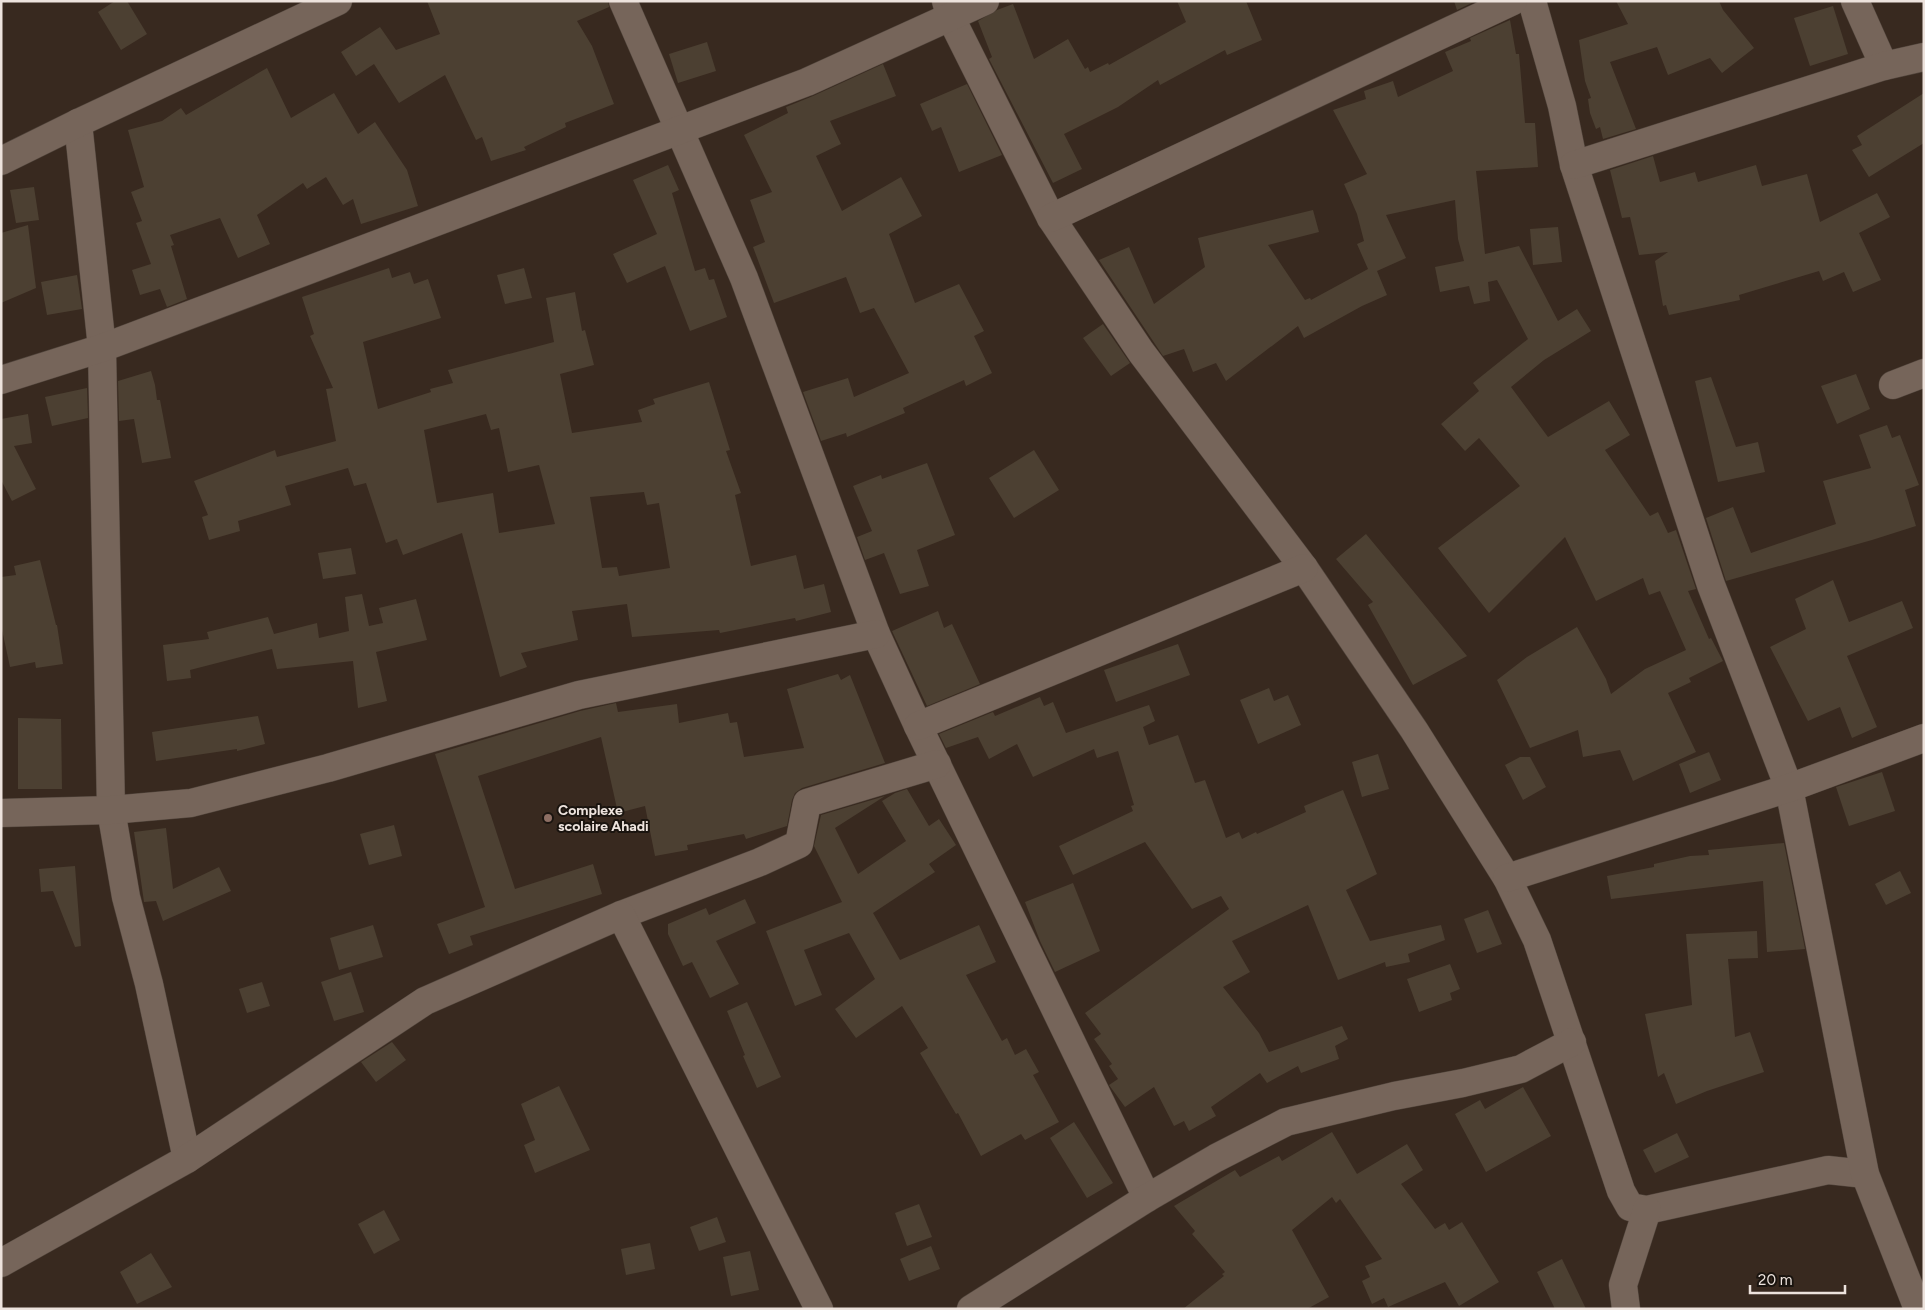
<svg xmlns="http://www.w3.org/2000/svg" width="1925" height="1310" viewBox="0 0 1925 1310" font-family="Figtree,sans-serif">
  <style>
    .building { fill: #4c4032; fill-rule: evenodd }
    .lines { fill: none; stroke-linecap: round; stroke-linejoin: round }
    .minor-casing { stroke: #50443b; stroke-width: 29 }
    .minor { stroke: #76655a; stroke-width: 28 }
    .education-dot { fill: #8d6e63; stroke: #1a140f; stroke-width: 2 }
    .labels { text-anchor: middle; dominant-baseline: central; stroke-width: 4; stroke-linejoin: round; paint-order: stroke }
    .poi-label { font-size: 14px; font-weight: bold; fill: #ede3dd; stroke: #1a140f; text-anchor: start }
  </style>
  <rect width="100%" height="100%" fill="#38291f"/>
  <g class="building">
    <path d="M115 1H127L147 34 121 50 98 12Z"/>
    <path d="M427 1H608L609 7 577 21 592 46 614 104 565 123 566 127 524 147 526 150 491 161 482 137 476 140 445 75 399 103 374 64 356 76 341 52 380 27 396 50 440 34Z"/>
    <path d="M1177 1H1246L1262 40 1227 55 1225 50 1160 85 1158 80 1118 107 1064 134 1082 169 1053 183 989 59 992 57 978 21 997 10 1013 4 1034 59 1068 39 1085 69 1088 67 1090 72 1108 63 1109 65 1186 22Z"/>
    <path d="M1454 1H1476L1457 10Z"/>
    <path d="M1616 1H1719L1723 10 1754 48 1722 73 1710 58 1668 75 1657 47 1610 62 1636 129 1603 139 1600 127 1596 129 1590 113 1588 99 1591 98 1585 81 1579 40 1628 24Z"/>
    <path d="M1833 6 1848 54 1810 66 1794 18Z"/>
    <path d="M1510 20 1516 54H1519L1525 123H1535L1538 167 1476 171 1485 254 1519 246 1558 321 1577 309 1591 331 1544 360 1511 387 1548 437 1609 401 1630 435 1605 450 1650 516 1658 512 1668 533 1676 530 1696 589 1688 591 1709 639 1711 638 1723 661 1689 678 1691 682 1668 693 1696 752 1633 781 1620 750 1583 757 1578 730 1530 748 1497 680 1527 657 1577 627 1606 679 1611 694 1645 669 1686 650 1660 591 1649 595 1643 578 1596 601 1565 537 1489 613 1438 548 1520 486 1479 438 1465 451 1441 424 1479 391 1473 383 1528 339 1497 280 1488 282 1490 301 1474 304 1469 286 1440 292 1435 267 1464 261 1458 239 1455 200 1386 215 1406 258 1377 271 1387 295 1362 306 1304 338 1298 326 1226 381 1216 363 1193 372 1184 349 1163 356 1099 260 1129 247 1154 304 1205 267 1198 238 1313 210 1319 232 1268 245 1305 300 1310 298 1311 300 1368 269 1357 244 1364 241 1357 214 1344 184 1367 174 1333 110 1366 99 1364 91 1393 81 1398 97 1453 71 1445 52 1471 41 1470 38Z"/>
    <path d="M707 42 716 71 678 83 669 54Z"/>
    <path d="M883 64 896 96 830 121 841 144 816 156 842 211 901 177 922 216 889 234 915 303 959 284 984 331 974 336 992 373 966 386 964 380 903 408 905 413 847 437 846 433 821 441 803 392 848 378 854 397 909 373 874 308 860 313 846 277 774 303 753 247 765 242 750 200 772 192 744 135 788 113 786 107 813 96Z"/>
    <path d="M267 68 291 118 334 93 358 134 375 122 407 170 418 206 361 224 353 199 343 205 326 177 307 189 303 183 257 215 270 244 238 258 220 218 170 235 174 245 171 246 187 299 167 307 160 289 140 295 132 270 151 264 136 223 142 221 131 192 144 187 128 130 162 121 181 108 186 115Z"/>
    <path d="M967 84 1002 155 959 172 941 127 932 131 920 104Z"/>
    <path d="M1924 93V143L1869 177 1852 150 1862 145 1857 136Z"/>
    <path d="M1653 156 1660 182 1695 172 1698 182 1756 165 1762 186 1807 174 1820 222 1877 193 1890 217 1859 233 1881 280 1853 292 1844 272 1823 281 1819 271 1739 295 1740 300 1669 315 1666 305 1663 306 1655 261 1668 252 1639 255 1630 217 1622 218 1610 170Z"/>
    <path d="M668 165 679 190 672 193 695 271 705 268 709 280 714 279 727 317 690 331 665 266 627 283 613 254 657 234 633 180Z"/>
    <path d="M34 187 39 220 16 223 10 190Z"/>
    <path d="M28 225 36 288 1 303V233Z"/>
    <path d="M1558 227 1562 262 1533 265 1530 229Z"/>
    <path d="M389 268 392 278 410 272 414 284 428 279 441 318 363 342 378 409 431 392 430 389 453 383 448 370 554 342 546 298 575 292 582 331 585 330 594 365 560 374 572 433 642 422 638 410 655 404 653 399 709 382 730 450 726 451 741 493 735 495 751 566 796 555 804 589 824 584 831 612 796 621 795 618 720 633 719 630 632 637 627 604 572 611 578 640 521 653 527 667 500 677 462 533 403 555 397 539 386 543 366 483 354 486 348 468 285 486 291 505 238 521 240 531 209 540 202 517 208 515 194 481 275 450 277 457 336 441 326 389 333 388 310 336 314 334 302 297ZM486 414 491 430 499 428 508 472 539 465 555 524 499 533 493 493 437 503 424 430ZM644 492 647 505 659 503 670 568 619 576 617 567 602 568 590 497Z"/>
    <path d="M524 268 532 298 505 304 497 275Z"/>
    <path d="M77 275 82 309 47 315 41 282Z"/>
    <path d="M1103 324 1130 363 1111 376 1083 338Z"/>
    <path d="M151 371 155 385 157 400H160L171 458 142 463 134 419 119 421 118 381Z"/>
    <path d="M1856 374 1870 409 1837 424 1821 386Z"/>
    <path d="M1711 377 1736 447 1758 442 1765 472 1718 482 1695 381Z"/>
    <path d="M87 388 88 418 52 426 45 397Z"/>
    <path d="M28 414 32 443 14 446 36 489 12 501 1 480V419Z"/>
    <path d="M1887 425 1892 438 1900 435 1919 485 1905 490 1916 526 1872 540 1726 581 1706 518 1733 507 1751 553 1836 524 1823 481 1871 468 1859 435Z"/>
    <path d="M1034 450 1059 490 1014 518 989 478Z"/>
    <path d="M927 463 955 535 917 550 929 586 900 594 884 553 865 560 857 537 872 531 853 486 881 475 882 479Z"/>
    <path d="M1366 534 1467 656 1413 685 1368 605 1373 602 1336 559Z"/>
    <path d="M351 548 356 574 323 579 318 553Z"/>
    <path d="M40 560 56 625H57L63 664 36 668 35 662 10 667 1 625V577L16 575 14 566Z"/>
    <path d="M1833 580 1849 622 1902 601 1913 628 1847 656 1877 727 1852 738 1840 707 1808 721 1770 647 1806 629 1795 599Z"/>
    <path d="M362 594 369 626 383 623 379 608 416 599 427 640 376 652 387 701 358 708 353 661 277 669 272 649 190 670 191 678 167 681 163 645 209 639 207 632 268 617 274 634 317 623 319 638 349 631 345 597Z"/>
    <path d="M938 611 944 628 952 624 980 684 927 706 892 631Z"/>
    <path d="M1178 644 1190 675 1116 702 1104 670Z"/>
    <path d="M838 674 841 680 850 675 885 763 802 788 795 793 792 800 787 826 746 839 744 834 687 845 688 850 655 856 645 806 618 813 601 737 478 776 515 889 593 864 602 894 470 936 473 945 449 954 437 924 485 907 435 754 580 711 616 703 618 712 677 704 679 723 728 713 730 723 737 722 744 757 804 748 787 689Z"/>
    <path d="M1269 688 1274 701 1288 695 1301 725 1258 744 1240 700Z"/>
    <path d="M1040 697 1044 706 1053 702 1066 733 1149 705 1155 721 1143 727 1149 745 1178 735 1195 783 1205 780 1226 838 1239 832 1242 839 1256 832 1257 834 1306 812 1304 806 1343 790 1377 874 1346 890 1370 941 1441 925 1445 940 1408 954 1410 962 1386 967 1385 962 1338 980 1308 905 1232 941 1250 972 1223 987 1259 1033 1269 1052 1342 1026 1348 1039 1335 1046 1339 1059 1301 1073 1298 1066 1267 1083 1260 1073 1211 1107 1216 1116 1189 1131 1184 1121 1174 1126 1154 1087 1125 1107 1109 1085 1118 1079 1109 1066 1112 1064 1094 1039 1101 1034 1085 1013 1229 909 1221 896 1192 909 1145 842 1073 875 1059 846 1133 811 1131 806 1134 805 1118 751 1097 758 1094 749 1033 777 1017 744 989 759 978 737 946 748 939 734 993 712 995 716Z"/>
    <path d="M258 716 265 744 237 751V749L156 761 152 732Z"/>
    <path d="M18 718 61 719 62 789H18Z"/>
    <path d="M1709 752 1721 780 1690 793 1679 764Z"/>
    <path d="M1378 754 1389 789 1362 797 1352 762Z"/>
    <path d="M1520 757H1530L1546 787 1523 800 1505 765Z"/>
    <path d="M1882 772 1895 811 1849 826 1836 787Z"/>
    <path d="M907 789 929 826 939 819 956 845 929 864 935 872 873 913 900 960 979 925 996 962 966 975 1002 1041 1007 1038 1015 1055 1026 1049 1039 1072 1033 1075 1059 1122 1025 1140 1021 1134 981 1156 958 1113 956 1114 920 1053 928 1048 902 1006 856 1038 835 1009 875 979 849 933 804 950 822 995 795 1006 766 931 842 902 814 846 821 815 885 796 835 828 858 874 906 841 882 801 895 793Z"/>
    <path d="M394 825 402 856 369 865 360 834Z"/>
    <path d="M166 828 173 889 219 867 231 891 163 921 156 901 144 902 134 832Z"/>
    <path d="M1784 843 1805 949 1767 952 1763 881 1611 899 1607 876 1654 867V864L1690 856 1709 855 1708 850Z"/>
    <path d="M75 866 81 946 75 947 53 891 41 892 39 869Z"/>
    <path d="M1900 871 1911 893 1886 905 1875 884Z"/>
    <path d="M1073 883 1100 951 1055 972 1040 941 1025 902Z"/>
    <path d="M745 899 756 923 716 941 739 984 710 998 692 962 683 966 668 934V924L706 908 709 915Z"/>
    <path d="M1488 910 1502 944 1477 953 1464 919Z"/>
    <path d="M373 925 383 957 339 970 330 938Z"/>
    <path d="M1757 931 1758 958 1728 959 1735 1037 1750 1032 1764 1072 1707 1091 1676 1104 1664 1073 1658 1077 1645 1014 1692 1005 1686 934Z"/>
    <path d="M1450 964 1460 989 1450 993 1452 1000 1419 1012 1407 979Z"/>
    <path d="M351 972 364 1012 334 1021 321 982Z"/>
    <path d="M262 982 270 1006 247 1013 239 989Z"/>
    <path d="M747 1002 781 1077 757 1088 743 1056 745 1055 727 1011Z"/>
    <path d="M392 1042 406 1060 376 1082 361 1062Z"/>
    <path d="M559 1086 590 1150 535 1173 524 1145 535 1140 521 1104Z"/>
    <path d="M1523 1087 1551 1136 1486 1172 1455 1114 1480 1100 1485 1109Z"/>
    <path d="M1074 1122 1113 1183 1087 1198 1050 1138Z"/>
    <path d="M1332 1132 1357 1174 1407 1144 1423 1170 1401 1184 1435 1229 1445 1223 1449 1230 1462 1222 1499 1282 1459 1306 1445 1282 1388 1307 1384 1298 1372 1304 1362 1281 1370 1277 1365 1266 1382 1259 1340 1199 1336 1203 1332 1197 1292 1230 1329 1297 1307 1309H1183L1224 1276 1222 1274 1225 1272 1192 1234 1195 1231 1174 1206 1235 1170 1240 1177 1279 1156 1282 1161Z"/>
    <path d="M1677 1133 1689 1157 1655 1173 1643 1150Z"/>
    <path d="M919 1204 932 1237 907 1246 895 1213Z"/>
    <path d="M384 1210 400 1240 374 1254 358 1224Z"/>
    <path d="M717 1217 726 1242 699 1251 690 1227Z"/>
    <path d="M650 1243 655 1269 626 1275 621 1249Z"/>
    <path d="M931 1246 940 1269 909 1281 900 1259Z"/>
    <path d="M750 1251 759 1290 731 1296 723 1257Z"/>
    <path d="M151 1253 172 1287 137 1304 120 1272Z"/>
    <path d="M1562 1259 1586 1309H1555L1537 1272Z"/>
  </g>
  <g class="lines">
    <defs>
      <g id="minor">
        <path d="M623 1 744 278 876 634 918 726 1147 1198"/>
        <path d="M946 1 950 16 1051 218 1141 352 1304 568 1414 730 1507 878 1537 940 1621 1191 1630 1207 1647 1210 1828 1170 1865 1174"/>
        <path d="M1532 1 1562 106 1574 165 1711 585 1789 788 1865 1174 1918 1309"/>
        <path d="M1855 1 1884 66"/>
        <path d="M78 123 102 348 111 810 126 897 149 984 187 1159"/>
        <path d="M1 161 78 123 338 1"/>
        <path d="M1574 165 1884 66 1924 57"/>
        <path d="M1051 218 1513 1"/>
        <path d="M1 380 102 348 807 82 985 1"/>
        <path d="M1893 385 1924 373"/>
        <path d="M918 726 1304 568"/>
        <path d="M1 813 111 810 191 803 328 768 579 695 876 634"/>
        <path d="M1507 878 1789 788 1924 738"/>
        <path d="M621 915 760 862 799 844 807 803 937 764"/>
        <path d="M1 1263 187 1159 425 1001 621 915 819 1309"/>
        <path d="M971 1309 1147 1198 1216 1158 1286 1122 1394 1096 1463 1083 1521 1069 1572 1042"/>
        <path d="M1626 1309 1623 1285 1647 1210"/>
      </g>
    </defs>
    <use href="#minor" class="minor-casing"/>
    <use href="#minor" class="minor"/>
  </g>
  <circle class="education-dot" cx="548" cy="818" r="5"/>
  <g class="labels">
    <g class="poi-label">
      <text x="558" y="810">Complexe<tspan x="558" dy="16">scolaire Ahadi</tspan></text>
    </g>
  </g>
  <rect width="1925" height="1310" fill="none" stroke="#ede3dd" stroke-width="5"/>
  <path d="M1750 1285v8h95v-8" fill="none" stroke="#ede3dd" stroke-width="2.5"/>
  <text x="1758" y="1285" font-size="15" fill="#ede3dd" stroke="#1a140f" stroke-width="4" paint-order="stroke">20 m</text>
</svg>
